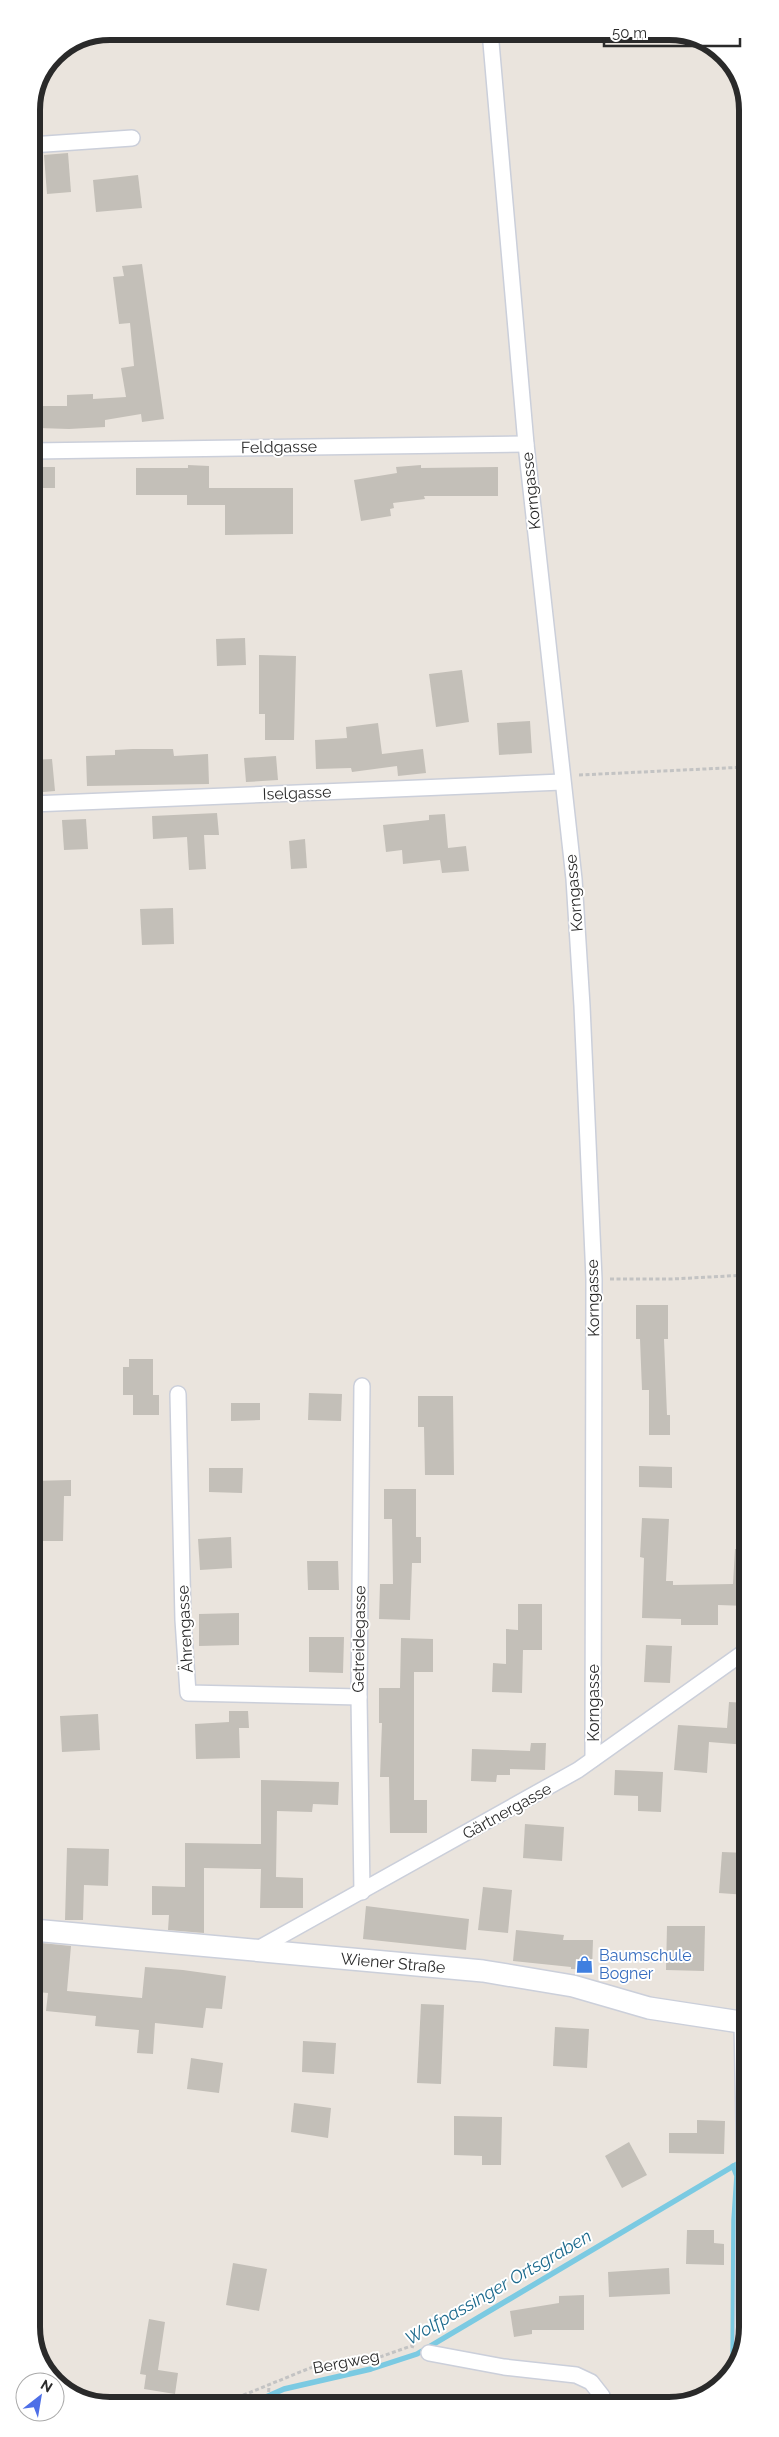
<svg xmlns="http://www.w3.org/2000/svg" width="779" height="2437" viewBox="0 0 779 2437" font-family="Raleway,sans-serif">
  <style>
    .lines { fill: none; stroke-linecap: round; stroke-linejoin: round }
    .stream { stroke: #7bcae2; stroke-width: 5.5 }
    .building { fill: #c3bfb8 }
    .minor-casing { stroke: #cbcfda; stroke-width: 18 }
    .secondary-casing { stroke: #cbcfda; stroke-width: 24 }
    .path { stroke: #c3c3c3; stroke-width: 3; stroke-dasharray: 4 2.5; stroke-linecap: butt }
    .minor { stroke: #fff; stroke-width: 15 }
    .secondary { stroke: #fff; stroke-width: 21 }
    .labels { text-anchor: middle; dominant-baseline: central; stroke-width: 4; stroke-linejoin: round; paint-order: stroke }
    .street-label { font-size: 16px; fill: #2a2a2a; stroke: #fff }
    .shop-label { font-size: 16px; fill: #366cbe; stroke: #fff; text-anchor: start }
    .water-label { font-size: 18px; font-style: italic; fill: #1b698c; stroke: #fff }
    .rim { fill: none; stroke: #2a2a2a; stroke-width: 6 }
  </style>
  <rect width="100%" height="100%" fill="#eae4dd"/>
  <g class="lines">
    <g class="stream">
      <path d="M733 2370 734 2220 737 2176 733 2166"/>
      <path d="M248 2405 284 2389 371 2369 417 2354 742 2161"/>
    </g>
  </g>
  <g class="building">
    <path d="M68 153 71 192 47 194 44 155Z"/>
    <path d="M138 175 142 208 96 212 93 180Z"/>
    <path d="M142 264 164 419 142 422 141 414 105 420V427L69 429 38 428V406H67V395L93 394V399L126 397 121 368 134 366 130 323 119 324 113 277 124 276 122 266Z"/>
    <path d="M188 465 209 466V488H293V534L225 535V505H187V495H136V468H188Z"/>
    <path d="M421 465V468L498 467V496H424L425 499 393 503 394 508 390 509 391 516 361 521 354 480 397 473 396 467Z"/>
    <rect x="32" y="467" width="23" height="21"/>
    <path d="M245 638 246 665 217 666 216 639Z"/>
    <path d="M259 655 296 656 294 740H265V714H259Z"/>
    <path d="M462 670 469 722 436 727 429 674Z"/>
    <path d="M530 721 532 753 499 755 497 723Z"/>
    <path d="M378 723 382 754 423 749 426 773 398 776 397 766 352 772 351 768 316 769 315 740 347 738 346 727Z"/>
    <path d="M133 749H173L174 756 208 754 209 784 87 786 86 756 115 755V750Z"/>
    <path d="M276 756 278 780 246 782 244 758Z"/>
    <path d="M52 759 55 791 32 793V760Z"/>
    <path d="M217 813 219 835H204L206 869 189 870 187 837 153 839 152 816Z"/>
    <path d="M445 814 448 848 466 846 469 871 442 873 440 860 403 864 402 850 386 852 383 825 429 820V815Z"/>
    <path d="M86 819 88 849 64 850 62 820Z"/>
    <path d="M305 839 307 868 291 869 289 841Z"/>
    <path d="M173 908 174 944 142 945 140 909Z"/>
    <path d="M636 1305H668V1339H664L667 1415H670V1435H649V1390H642L640 1339H636Z"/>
    <path d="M129 1359H153V1395H159V1415H133V1395H123V1367H129Z"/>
    <path d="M309 1393 342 1394 341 1421 308 1420Z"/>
    <path d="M418 1396H453L454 1475H425L424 1427H418Z"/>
    <path d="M231 1403H260V1420L231 1421Z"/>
    <path d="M639 1466 672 1467V1488L639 1487Z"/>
    <path d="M209 1468H243L242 1493 209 1492Z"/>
    <path d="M71 1480V1496H64L63 1541H33V1481Z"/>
    <path d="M384 1489H416V1537H421V1563H412L410 1620 379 1619 380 1584H393L392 1519H384Z"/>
    <path d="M642 1518 669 1519 666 1581H673V1585L733 1584 735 1549 747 1550V1606L718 1605V1625H681V1619L642 1618 644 1558 640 1557Z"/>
    <path d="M231 1537 232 1568 200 1570 198 1539Z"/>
    <path d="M307 1561H338L339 1590H308Z"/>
    <path d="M518 1604H542V1650H523L522 1693 492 1692 493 1663 506 1664V1629L518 1630Z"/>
    <path d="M239 1613V1645L199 1646V1614Z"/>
    <path d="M309 1637H344L343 1673 309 1672Z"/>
    <path d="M401 1638 433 1639V1672H414V1800H427V1833H390L389 1777H380L382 1723H379V1688H400Z"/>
    <path d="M646 1645 672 1646 670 1683 644 1682Z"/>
    <path d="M729 1702 747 1703V1745L709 1742 707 1773 674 1770 678 1725 727 1728Z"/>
    <path d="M229 1711H248L249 1728H239L240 1758 196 1759 195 1724 229 1722Z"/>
    <path d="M98 1714 100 1750 62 1752 60 1716Z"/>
    <path d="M531 1743H546L545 1770 510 1769V1775H497L496 1782 471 1781 472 1749 530 1751Z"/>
    <path d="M615 1770 663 1772 661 1812 638 1811V1796L614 1795Z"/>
    <path d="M261 1780 339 1782 338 1805 313 1804 312 1812 277 1811 276 1877 303 1878V1908H260L261 1869 204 1868V1933L168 1930 169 1915H152V1886L185 1887V1843L261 1844Z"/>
    <path d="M525 1824 564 1827 562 1861 523 1858Z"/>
    <path d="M67 1848 109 1849 108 1886 84 1885 83 1920H65Z"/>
    <path d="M722 1852 747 1853V1895L719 1893Z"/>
    <path d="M483 1887 512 1890 508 1933 478 1930Z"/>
    <path d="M366 1906 469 1919 466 1950 363 1939Z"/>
    <path d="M667 1926H705L704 1971 666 1970Z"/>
    <path d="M516 1930 564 1935 563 1940H593L592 1970 571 1969V1967L513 1961Z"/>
    <path d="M41 1943 71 1946 67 1991 142 1998 145 1967 183 1970 226 1976 222 2009 206 2008 203 2028 155 2023 153 2054 137 2053 139 2030 95 2026 96 2016 46 2011 48 1993 37 1992Z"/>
    <path d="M421 2004 444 2005 441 2084 417 2083Z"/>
    <path d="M555 2027 589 2029 587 2068 553 2066Z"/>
    <path d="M303 2041 336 2043 334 2074 302 2072Z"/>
    <path d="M191 2058 223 2063 219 2093 187 2089Z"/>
    <path d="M294 2103 331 2108 328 2138 291 2132Z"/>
    <path d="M454 2116 502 2117 501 2165H482V2156L454 2155Z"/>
    <path d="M697 2120 725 2121 724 2154 669 2153V2133H697Z"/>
    <path d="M629 2142 647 2175 622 2188 605 2156Z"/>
    <path d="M687 2230H714V2243L724 2244V2265L686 2264Z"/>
    <path d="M233 2263 267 2269 259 2311 226 2305Z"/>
    <path d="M669 2268 670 2294 609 2297 608 2272Z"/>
    <path d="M584 2295V2330H532V2334L514 2337 510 2311 559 2303V2296Z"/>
    <path d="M149 2319 165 2322 158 2370 178 2373 175 2394 144 2389 146 2375 140 2374Z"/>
  </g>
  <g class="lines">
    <defs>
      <g id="minor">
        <path d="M490 31 526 444 574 879 582 1006 594 1279 593 1759"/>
        <path d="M31 145 132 138"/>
        <path d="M32 451 526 444"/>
        <path d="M32 804 562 782"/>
        <path d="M178 1394 183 1620 188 1693 359 1697"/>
        <path d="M362 1892 359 1697 362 1386"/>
        <path d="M254 1951 578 1770 747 1650"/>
        <path d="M742 2022 745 2173 743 2341"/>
        <path d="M429 2353 504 2367 576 2375 591 2382 602 2396 603 2403"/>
      </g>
      <path id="secondary" d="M33 1930 483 1971 573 1986 649 2008 747 2023"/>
    </defs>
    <use href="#minor" class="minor-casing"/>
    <use href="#secondary" class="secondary-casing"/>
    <g class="path">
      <path d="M579 775 746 767"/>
      <path d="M610 1279H672L747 1275"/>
      <path d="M219 2405 315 2366 377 2358 411 2346 414 2347"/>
      <path d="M268 2405 269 2385"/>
    </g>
    <use href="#minor" class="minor"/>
    <use href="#secondary" class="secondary"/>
  </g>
  <defs>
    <symbol id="shop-bare" viewBox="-9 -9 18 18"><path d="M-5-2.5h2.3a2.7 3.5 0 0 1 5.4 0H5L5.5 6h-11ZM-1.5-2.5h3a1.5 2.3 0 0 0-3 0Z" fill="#3f7fe0" stroke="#fff" stroke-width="2.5" paint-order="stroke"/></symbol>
  </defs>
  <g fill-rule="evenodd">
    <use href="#shop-bare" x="572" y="1952" width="25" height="25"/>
  </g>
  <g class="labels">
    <g class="street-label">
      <text transform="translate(279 447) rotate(-1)">Feldgasse</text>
      <text transform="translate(531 491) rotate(-96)">Korngasse</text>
      <text transform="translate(297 793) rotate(-2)">Iselgasse</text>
      <text transform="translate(574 893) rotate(-95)">Korngasse</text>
      <text transform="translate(593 1298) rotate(-91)">Korngasse</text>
      <text transform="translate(185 1629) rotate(-93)">Ährengasse</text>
      <text transform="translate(359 1639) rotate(-89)">Getreidegasse</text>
      <text transform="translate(593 1703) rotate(-90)">Korngasse</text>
      <text transform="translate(507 1811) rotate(-29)">Gärtnergasse</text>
      <text transform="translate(393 1963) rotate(5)">Wiener Straße</text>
      <text transform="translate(346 2362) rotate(-11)">Bergweg</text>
    </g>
    <g class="shop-label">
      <text x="599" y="1955">Baumschule<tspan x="599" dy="18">Bogner</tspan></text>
    </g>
    <g class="water-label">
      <text transform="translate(498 2287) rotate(-30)">Wolfpassinger Ortsgraben</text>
    </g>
  </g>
  <path d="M0 0H779V2437H0ZM110 40H669A70 70 0 0 1 739 110V2327A70 70 0 0 1 669 2397H110A70 70 0 0 1 40 2327V110A70 70 0 0 1 110 40Z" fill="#fff" fill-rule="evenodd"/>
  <path class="rim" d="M110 40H669A70 70 0 0 1 739 110V2327A70 70 0 0 1 669 2397H110A70 70 0 0 1 40 2327V110A70 70 0 0 1 110 40Z"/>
  <g transform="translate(40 2397) rotate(31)"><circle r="24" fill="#ffffff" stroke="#aaaaaa"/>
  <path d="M0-4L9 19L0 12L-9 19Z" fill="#4e6fe7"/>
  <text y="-8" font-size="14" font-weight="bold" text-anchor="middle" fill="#2a2a2a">N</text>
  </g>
  <path d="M604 38v8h136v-8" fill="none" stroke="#2a2a2a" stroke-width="2.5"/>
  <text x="612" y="38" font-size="15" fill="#2a2a2a" stroke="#ffffff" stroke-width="4" paint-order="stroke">50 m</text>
</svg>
